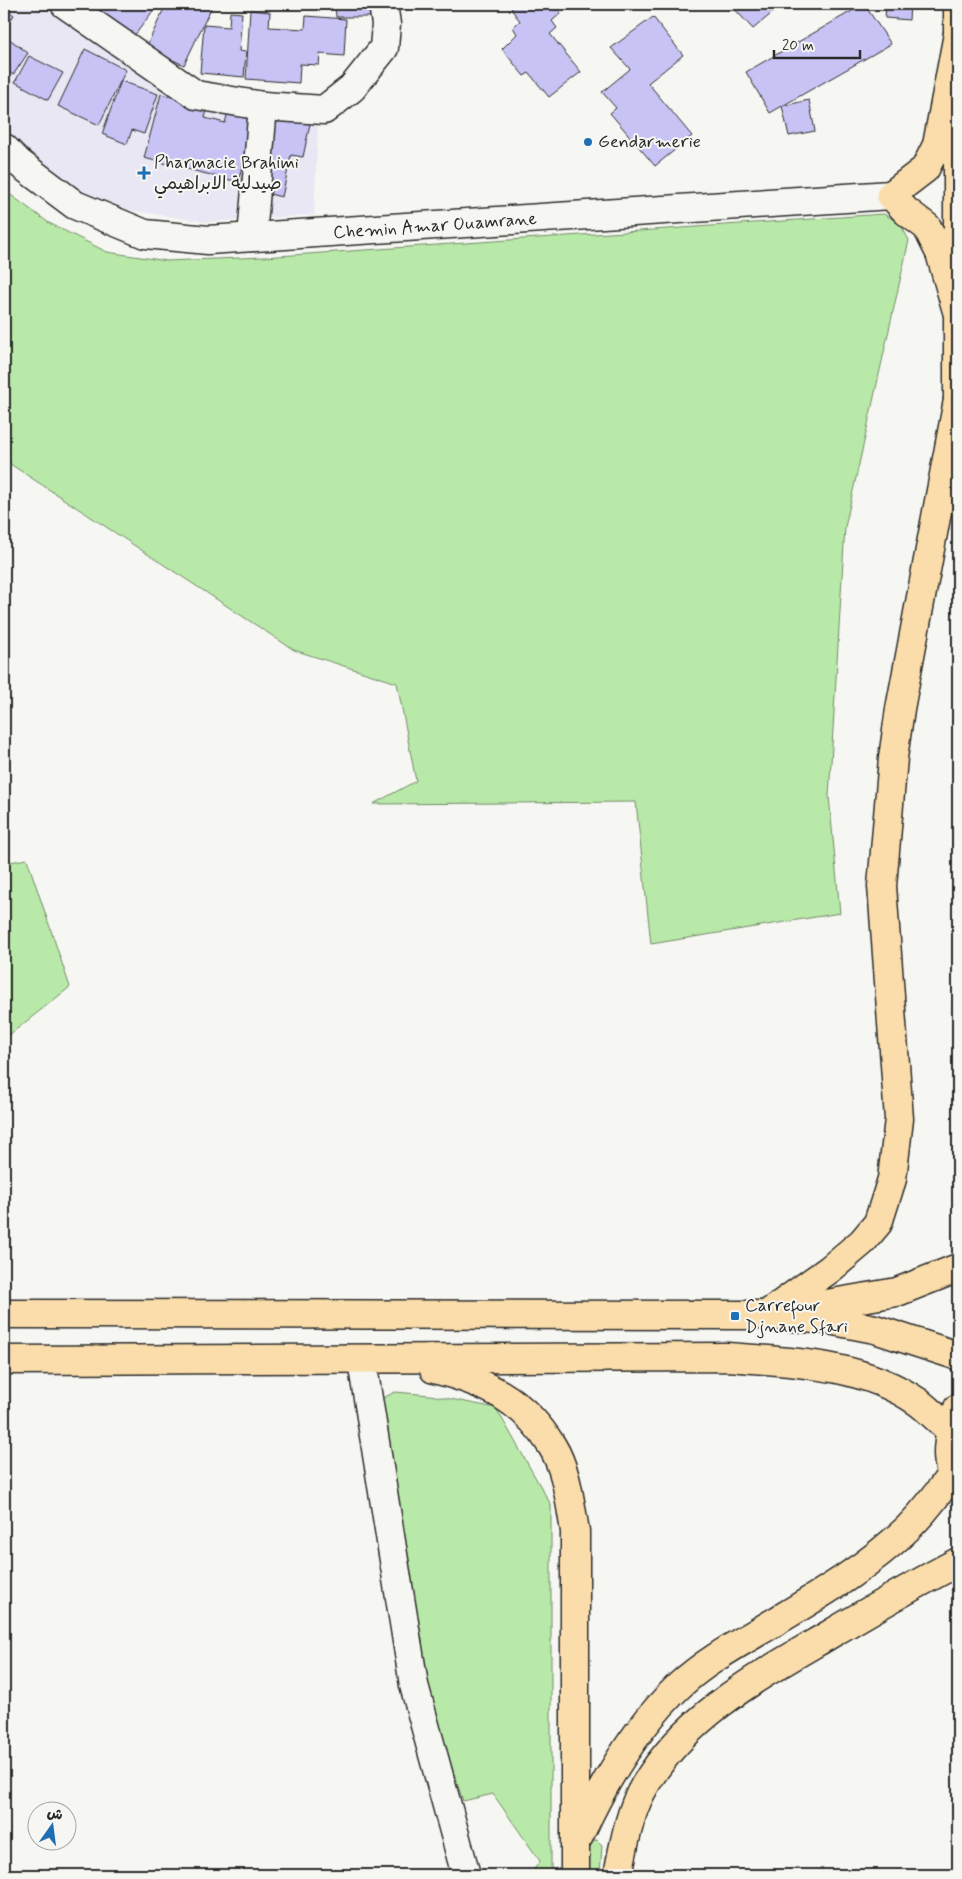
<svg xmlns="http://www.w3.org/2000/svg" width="962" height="1879" viewBox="0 0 962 1879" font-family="Mynerve,'Playpen Sans Arabic',sans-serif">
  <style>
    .built { fill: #e8e7f3 }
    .green { fill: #b9e9a8; stroke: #728a6a }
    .building { fill: #c7c3f5; stroke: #2b2b2b }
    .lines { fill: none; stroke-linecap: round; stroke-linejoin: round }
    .minor-casing { stroke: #2b2b2b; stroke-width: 31 }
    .secondary-casing { stroke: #2b2b2b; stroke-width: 31 }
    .trunk-casing { stroke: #2b2b2b; stroke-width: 31 }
    .minor { stroke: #f6f6f2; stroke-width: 28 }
    .secondary { stroke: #f6f6f2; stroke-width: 28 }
    .trunk { stroke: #faddab; stroke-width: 28 }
    .poi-dot { fill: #1f6fb2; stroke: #f6f6f2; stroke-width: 2 }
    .labels { text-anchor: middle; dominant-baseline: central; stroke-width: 4; stroke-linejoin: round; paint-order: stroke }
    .poi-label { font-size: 18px; fill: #2b2b2b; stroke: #f6f6f2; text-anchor: start }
    .street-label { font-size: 18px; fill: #2b2b2b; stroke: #f6f6f2 }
  </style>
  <rect width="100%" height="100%" fill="#f6f6f2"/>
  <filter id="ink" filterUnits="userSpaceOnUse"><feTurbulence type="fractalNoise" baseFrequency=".02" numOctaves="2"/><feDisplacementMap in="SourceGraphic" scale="10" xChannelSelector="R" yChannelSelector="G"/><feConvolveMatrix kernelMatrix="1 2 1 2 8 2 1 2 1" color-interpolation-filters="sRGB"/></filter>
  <g filter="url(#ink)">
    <path class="built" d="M4 4H63L190 90 319 102 314 215 206 222 122 209 72 187 4 130Z"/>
    <g class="green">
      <path d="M4 190 49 223 107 252 167 261 264 257 884 214 900 224 909 240 845 527 829 796 840 913 651 944 636 802 373 804 416 781 397 683 294 650 4 460Z"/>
      <path d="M27 859 70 987 4 1039V863Z"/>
      <path d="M395 1392 430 1395 496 1408 551 1505V1875H530L540 1861 493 1794 463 1801 424 1683 381 1399Z"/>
      <path d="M597 1840 602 1845 600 1875H587L588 1845 591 1841Z"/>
    </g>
    <g class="building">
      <path d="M84 4H158L132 39Z"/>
      <path d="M166 4H213L184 65 146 48Z"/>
      <path d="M335 4H372V17H336Z"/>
      <path d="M517 4H553L561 13 552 21 557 28 550 34 581 72 549 97 529 73 524 76 502 49 517 34 513 27 520 21 511 9Z"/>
      <path d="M730 4H783L753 29Z"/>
      <path d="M864 4 891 44 770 113 746 72Z"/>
      <path d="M886 4H910L909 20 885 18Z"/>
      <path d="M4 8 14 15 4 29Z"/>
      <path d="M250 10 270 12 269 27 305 29 306 16 346 19 344 56 320 54 319 65 300 64 299 83 246 79Z"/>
      <path d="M230 12 242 13 239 51 246 52 244 77 200 73 204 25 229 27Z"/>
      <path d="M653 17 683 55 648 83 692 136 655 166 610 113 616 108 602 92 630 69 611 48Z"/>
      <path d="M4 35 28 53 13 75 4 68Z"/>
      <path d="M85 49 126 70 99 125 58 106Z"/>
      <path d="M29 56 63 73 48 100 15 82Z"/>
      <path d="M121 81 158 94 144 134 132 130 127 144 102 134Z"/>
      <path d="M161 94 208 106 205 118 225 123 228 112 254 118 238 182 144 158Z"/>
      <path d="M809 100 815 131 789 136 782 106Z"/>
      <path d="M273 111 311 119 303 157 291 155 282 197 256 191Z"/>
    </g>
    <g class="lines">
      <defs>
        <g id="minor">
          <path d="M65 4 196 95 263 106 324 110 352 88 384 48 386 24 383 4"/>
          <path d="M252 237 263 106"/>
          <path d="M362 1361 414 1685 466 1875"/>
        </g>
        <path id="secondary" d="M4 148 19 163 75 205 145 234 208 240 891 195"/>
        <g id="trunk">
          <path d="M958 54V10"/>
          <path d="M957 311 940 253 927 227 906 211 891 195 925 169 937 145 958 34"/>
          <path d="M958 418V147"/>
          <path d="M803 1308 897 1292 958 1268"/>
          <path d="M4 1314 766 1315 829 1320 875 1329 958 1356"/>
          <path d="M766 1315 830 1269 862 1242 878 1223 892 1179 899 1119 882 886 893 758 900 709 958 400"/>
          <path d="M4 1360 727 1357C792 1362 862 1363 918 1402 929 1410 939 1421 950 1430"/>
          <path d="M434 1369C485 1382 523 1399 552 1446 567 1470 570 1503 575 1531V1875"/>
          <path d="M958 1408C949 1433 941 1462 958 1484"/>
          <path d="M579 1836C604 1781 636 1727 680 1685 708 1659 745 1640 778 1620 823 1593 870 1565 908 1528 924 1512 938 1494 951 1475"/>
          <path d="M618 1875C624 1845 629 1812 645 1785 685 1717 757 1677 822 1639 867 1612 912 1586 958 1562"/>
        </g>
      </defs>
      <use href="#minor" class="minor-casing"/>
      <use href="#secondary" class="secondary-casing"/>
      <use href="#trunk" class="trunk-casing"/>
      <use href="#minor" class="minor"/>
      <use href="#secondary" class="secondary"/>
      <use href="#trunk" class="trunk"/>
    </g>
  </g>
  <g class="poi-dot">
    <circle cx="588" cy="142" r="5"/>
    <path d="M141.5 165.5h5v5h5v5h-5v5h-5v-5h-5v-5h5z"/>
    <rect x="730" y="1311" width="10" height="10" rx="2.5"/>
  </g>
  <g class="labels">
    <g class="poi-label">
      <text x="598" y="142">Gendarmerie</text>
      <text x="154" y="163">Pharmacie Brahimi<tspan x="154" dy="21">صيدلية الابراهيمي</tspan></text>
      <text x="745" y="1306">Carrefour<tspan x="745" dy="21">Djnane Sfari</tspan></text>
    </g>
    <g class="street-label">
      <text transform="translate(435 226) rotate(-4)">Chemin Amar Ouamrane</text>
    </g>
  </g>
  <rect width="962" height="1879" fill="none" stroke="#f6f6f2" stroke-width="20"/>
  <rect x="10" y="10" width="942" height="1859" fill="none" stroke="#2b2b2b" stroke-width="2" filter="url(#ink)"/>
  <g transform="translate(52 1826) rotate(14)"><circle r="24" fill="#f6f6f2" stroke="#a5a5a2"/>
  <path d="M0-4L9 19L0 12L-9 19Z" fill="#1f6fb2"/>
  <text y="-8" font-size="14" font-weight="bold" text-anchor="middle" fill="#2b2b2b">ش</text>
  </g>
  <path d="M774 50v8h86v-8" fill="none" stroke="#2b2b2b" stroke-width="2.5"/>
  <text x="782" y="50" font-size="15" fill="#2b2b2b" stroke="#f6f6f2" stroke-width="4" paint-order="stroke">20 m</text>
</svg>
